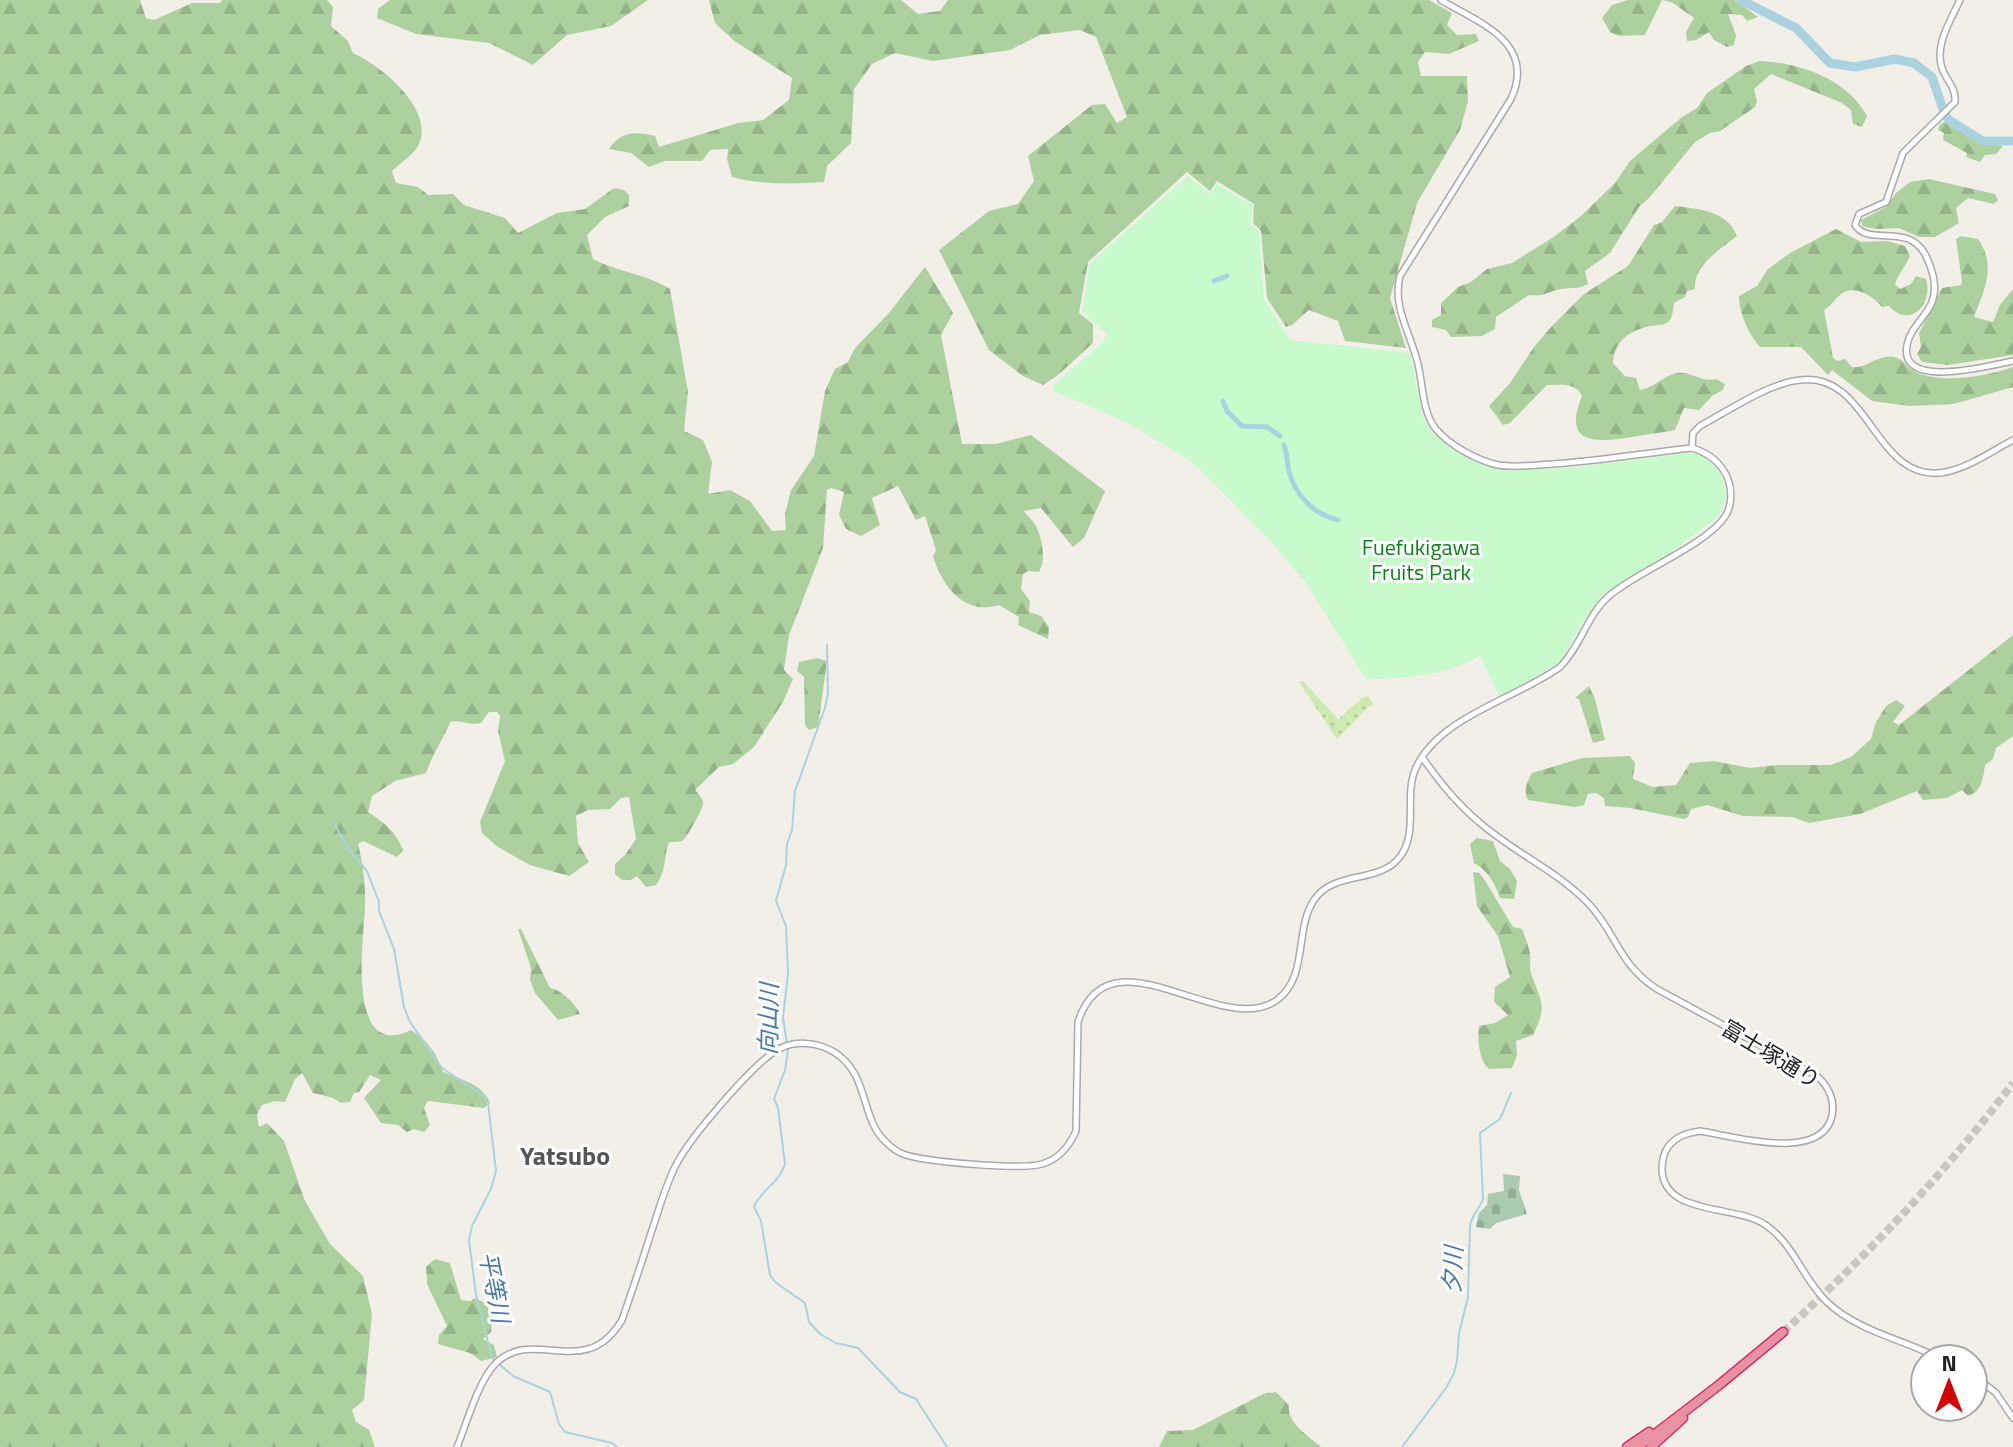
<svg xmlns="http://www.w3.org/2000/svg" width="2013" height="1447" viewBox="0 0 2013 1447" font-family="'Titillium Web','Noto Sans JP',sans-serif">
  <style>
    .grass { fill: url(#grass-dots) }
    .forest { fill: url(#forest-firs) }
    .cemetery { fill: url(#cemetery-stones) }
    .park { fill: #c8facc }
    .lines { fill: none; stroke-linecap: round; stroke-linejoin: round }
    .stream { stroke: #aad3df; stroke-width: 2 }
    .canal { stroke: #aad3df; stroke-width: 5 }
    .river { stroke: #aad3df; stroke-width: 9 }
    .highway-tunnel { stroke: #c8c6c1; stroke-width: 8; stroke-dasharray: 8 4; stroke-linecap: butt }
    .minor-casing { stroke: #a9a9a9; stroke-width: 8 }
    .highway-casing { stroke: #dc2a67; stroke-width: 11 }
    .minor { stroke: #fff; stroke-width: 5 }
    .highway { stroke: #e892a2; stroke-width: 8 }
    .labels { text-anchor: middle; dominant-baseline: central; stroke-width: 6; stroke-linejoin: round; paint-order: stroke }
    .park-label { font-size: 22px; fill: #0c8416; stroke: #fff }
    .street-label { font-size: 22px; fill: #222; stroke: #fff }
    .water-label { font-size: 24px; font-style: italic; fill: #4a7aab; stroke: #fff }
    .quarter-label { font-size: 26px; font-weight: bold; fill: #555; stroke: #fff }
  </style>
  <defs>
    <pattern id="grass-dots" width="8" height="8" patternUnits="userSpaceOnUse" patternTransform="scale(2)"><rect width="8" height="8" fill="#cdebb0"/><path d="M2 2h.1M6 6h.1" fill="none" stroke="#b0c997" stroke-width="1.8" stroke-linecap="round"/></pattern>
    <pattern id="forest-firs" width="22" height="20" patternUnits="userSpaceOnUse" patternTransform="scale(2)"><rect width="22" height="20" fill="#add19e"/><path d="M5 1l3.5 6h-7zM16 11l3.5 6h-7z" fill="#95b388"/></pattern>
    <pattern id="cemetery-stones" width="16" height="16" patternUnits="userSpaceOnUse" patternTransform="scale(2)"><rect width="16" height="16" fill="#aacbaf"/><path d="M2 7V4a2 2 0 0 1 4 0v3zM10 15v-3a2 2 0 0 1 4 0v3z" fill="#92ae96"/></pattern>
  </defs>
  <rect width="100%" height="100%" fill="#f2efe9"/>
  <path class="grass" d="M1303 681 1338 719 1362 698 1368 696 1374 705 1368 707 1337 739 1299 682Z"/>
  <g class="forest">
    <path d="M0 0H140L146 18 154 20 192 3H219L223 0H327L333 7 331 26 348 41 353 53C380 65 435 109 419 144 415 154 400 163 392 171L396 183 418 187 428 195 453 194 464 205 505 218 518 233 557 213 585 209 614 188 624 190 629 195V206L605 217 587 235 593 259C618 272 646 274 670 289L688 392 684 431 703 440 712 462 708 494 730 490 750 501 772 531 786 530 785 514 791 490 814 456 825 391 835 369 848 362 855 348 888 314 925 267 953 313 941 335 962 444H996L1031 435 1105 491 1084 538 1073 547 1041 508 1024 511C1027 516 1033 520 1036 526 1043 541 1046 558 1039 572L1028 571 1023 574 1021 589 1030 601 1029 612 1041 616 1049 627 1048 639 1018 625 1019 617 999 605C964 616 942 586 933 556L936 550 925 516 916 520 898 486 872 498 880 525 861 536 846 529 839 515 844 492 831 488 827 490 823 548 789 635 784 670 793 679 783 702 754 747 733 764 719 767 695 790C698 793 701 797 703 801 705 806 687 838 682 841 679 842 672 842 669 842 663 859 667 870 656 885L646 887 637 876 631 880H622L615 874V864L625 855 636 839 629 797 621 798 610 809 588 810 576 816 578 843 589 862 569 876 530 865 498 847 482 833 480 822 505 761 498 731 500 716 497 712H489L481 723C469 726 461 719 450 722 443 740 432 755 426 773L395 781 372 796 368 812C384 823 396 831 403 850L397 857 363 841 358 844C363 863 366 887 365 907 364 938 345 1062 411 1030 428 1041 436 1052 443 1072 460 1079 483 1084 490 1103L484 1108 428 1101 424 1108 430 1125 424 1132 414 1129 407 1132 398 1125 381 1123 364 1098 381 1080 370 1075 359 1092 354 1093 350 1102 341 1103 333 1098 313 1093 302 1073 295 1079 285 1102 274 1101 262 1105 257 1114 259 1127 267 1123 284 1141 305 1201 330 1244 363 1276 372 1314 364 1400 352 1410 356 1422 369 1430 375 1447H0Z"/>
    <path d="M390 0H648L611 26 567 35 533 65 489 43 416 34 377 18 378 9Z"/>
    <path d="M709 0H901L918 14 940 11 948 0H1429L1452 13 1447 25 1457 35 1476 34 1479 41 1449 54 1425 52 1418 62 1421 76H1467L1468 101 1460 130 1417 203 1390 298 1406 348 1345 341 1338 321 1309 310 1292 325 1286 327 1267 298 1261 231 1253 223 1254 204 1217 181 1210 191 1187 172 1088 262 1079 313 1093 324V343L1058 375 1043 385 1023 376 989 350 939 250 989 211 1018 204 1034 181 1028 156 1092 105 1105 104 1117 123 1127 117 1096 37 1080 30 1040 35 1010 50 933 61 895 53 872 64 854 89 851 143 827 166 824 182C793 184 763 185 732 177L727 159 728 149 710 150 702 161H665L649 167 631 153 609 149C619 131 638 131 655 136L659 147 738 123 763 120 789 100 792 78 733 40 715 23Z"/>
    <path d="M1628 0H1662L1645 35 1619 36 1610 32 1602 18 1612 5Z"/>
    <path d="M1663 0H1735L1758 17 1747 21 1742 15 1728 14 1736 35 1734 45 1727 47 1714 40 1709 32 1696 40 1687 41 1686 32 1694 18 1673 3Z"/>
    <path d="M1760 61C1801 63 1847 79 1867 116L1862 127 1853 124 1851 110 1842 103 1771 74 1754 89 1757 101 1755 107 1720 131 1710 133 1695 142 1649 198 1639 207 1610 253 1585 271 1588 284C1575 290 1574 287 1562 289 1547 291 1547 297 1529 295L1496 317 1495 329 1482 336 1451 337 1446 330 1432 327V320L1441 315V303L1458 287 1471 282 1487 269 1512 263 1555 236 1581 216 1615 183 1630 161 1682 117 1697 108 1707 93 1746 66Z"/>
    <path d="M1947 121 1978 142 2003 146 1996 154 1985 155 1980 162 1966 157 1967 153 1943 140 1944 133 1938 130 1940 124Z"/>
    <path d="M1929 179 1995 194 1998 200 1994 204 1968 198 1956 208 1959 223 1935 237H1919L1899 228 1876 229 1862 226 1861 220 1886 207 1896 193 1910 182Z"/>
    <path d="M1675 206C1698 209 1727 210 1737 236 1721 249 1693 265 1695 289L1687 291 1685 297 1674 303C1673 308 1673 318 1669 321 1665 326 1656 325 1650 326 1629 331 1614 341 1613 363L1625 376 1636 378 1640 390C1654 388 1662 376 1677 373 1690 371 1703 383 1716 379L1725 384 1723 390 1712 396 1699 410 1684 408 1675 430C1663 433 1651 433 1638 436 1602 442 1560 449 1582 396 1576 382 1561 385 1547 385L1510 423 1503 425 1489 406 1510 383 1534 347 1551 327 1584 294 1628 266 1654 225 1662 222Z"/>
    <path d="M1836 229 1861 242 1887 241 1905 246 1910 256C1906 266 1899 272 1895 284L1900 289 1911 284 1916 276 1926 279C1934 305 1909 329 1889 306L1882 307C1872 295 1852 283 1839 296 1833 301 1831 306 1824 310L1833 358 1838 361 1845 359 1852 367C1867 369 1878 354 1894 357 1904 359 1906 367 1914 371 1940 385 1987 376 2013 367V387L1954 404 1909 406 1872 401 1832 370 1828 375 1801 347H1760C1749 335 1739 313 1739 296L1757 286 1768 269 1790 253Z"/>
    <path d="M1961 236 1978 239C1997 266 1984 291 1974 317L1993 322 2000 305 2013 289V355L1948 365 1922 362 1917 354 1921 347 1919 333 1942 288 1961 285 1962 282 1956 239Z"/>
    <path d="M2013 635V736L1996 748 1993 759 1985 765C1983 778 1982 792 1968 796L1962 790 1947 798 1923 800 1917 791 1860 814 1809 823 1792 817 1743 816 1707 805 1691 809 1688 817 1684 819 1630 808 1605 806 1604 798 1596 793 1588 794 1584 805 1575 807 1528 800C1523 791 1527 782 1532 773L1582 758 1630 756 1635 763 1633 779 1653 787 1676 785 1690 763 1714 761 1750 768 1778 765H1831L1851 757 1871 739 1876 722 1886 706 1896 700 1905 706 1893 722 1899 725Z"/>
    <path d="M817 658 827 661 818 727 809 730 805 725 804 677 797 671 799 662Z"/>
    <path d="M1589 686 1595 699 1605 740 1593 743 1579 699 1575 698Z"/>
    <path d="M1477 838 1493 841 1500 861 1510 869 1517 881 1514 899 1500 898C1495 884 1488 870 1474 863L1470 844Z"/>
    <path d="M1473 872 1479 873 1484 879 1513 927 1522 929C1525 937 1529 946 1530 954 1531 960 1529 967 1531 973 1541 1002 1548 1005 1533 1035L1516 1041 1517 1055 1512 1068 1489 1069C1479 1061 1477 1039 1479 1026L1495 1023 1508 1015 1494 1002 1495 987 1510 977 1498 936 1477 906Z"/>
    <path d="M518 929H521L550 988C560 989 576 1004 580 1014L558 1020 535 993 530 980 531 968Z"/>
    <path d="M435 1259 450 1263 461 1300 471 1301 474 1298 486 1303 492 1318 491 1332 483 1339 494 1345 497 1357 481 1361 470 1353 438 1344 439 1335 447 1326 427 1284 426 1267Z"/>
    <path d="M1276 1392 1289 1405C1286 1423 1309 1436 1321 1447H1159L1167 1431 1193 1430 1263 1394Z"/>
  </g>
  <path class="cemetery" d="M1503 1174 1520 1176 1519 1190 1527 1214 1496 1223 1490 1229 1476 1227 1479 1213 1487 1205 1488 1194 1504 1191Z"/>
  <path class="park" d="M1188 176 1210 194 1216 184 1253 205 1251 223 1259 232 1264 299 1290 340 1410 353 1423 418 1433 434 1475 462 1509 471 1580 467 1686 453 1700 454 1711 460 1720 473 1727 494 1719 516 1670 553 1602 596 1583 622 1561 661 1500 698 1480 656C1441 677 1410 678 1366 679L1306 583 1272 543 1207 476 1189 460 1128 423 1054 391V385L1103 342 1107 334 1082 312 1090 263Z"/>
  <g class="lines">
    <g class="stream">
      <path d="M827 645 828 693 825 708 795 791 792 830 787 844 786 865 776 901 786 926 788 974 783 1018 788 1050 785 1070 774 1099 778 1108 785 1164C780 1183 760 1190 754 1207L761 1221 770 1275 775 1282 805 1303 809 1322 820 1334 836 1343 858 1348 900 1392 916 1399 947 1447"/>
      <path d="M335 825 347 847 367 871 379 902V911L394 949 404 1007 410 1022 442 1068 483 1095 488 1103 496 1171 491 1189 472 1226 469 1240 476 1295 492 1358 513 1376 550 1392 559 1424 565 1432 612 1443 617 1447"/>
      <path d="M1402 1447 1446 1388 1454 1373 1457 1361 1459 1333 1468 1297 1470 1226C1472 1214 1479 1210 1483 1199L1480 1133 1500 1119 1511 1093"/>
    </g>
    <g class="canal">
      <path d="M1214 281 1227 276"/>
      <path d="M1223 401 1227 411 1242 426 1267 427 1280 436"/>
      <path d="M1284 445C1287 453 1287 462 1289 471 1295 495 1313 514 1338 520"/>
    </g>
    <path class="river" d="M1741 0 1796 28 1830 63 1855 67 1895 59 1914 63 1932 77 1945 115 1949 120 1983 141H2013"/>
    <path class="highway-tunnel" d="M1783 1332C1867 1256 1945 1173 2013 1083"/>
    <defs>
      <g id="minor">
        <path d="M1960 0C1950 22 1932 48 1944 73 1950 84 1956 90 1955 102L1903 153 1886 202 1859 214 1855 225C1869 247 1907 222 1925 254 1932 268 1938 287 1932 302 1926 317 1910 328 1907 345 1898 391 1992 365 2013 361"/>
        <path d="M1692 448 1693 433 1700 426C1728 411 1769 383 1800 380 1871 371 1874 486 1946 472 1970 467 1992 451 2013 440"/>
        <path d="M1422 757C1438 780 1457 804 1479 822 1513 852 1557 871 1588 903 1617 933 1617 963 1657 989L1817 1076C1829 1087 1835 1100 1832 1116 1821 1163 1733 1136 1700 1131 1687 1133 1676 1136 1668 1147 1663 1154 1662 1162 1662 1170 1664 1217 1739 1204 1767 1226 1794 1245 1803 1279 1827 1302 1857 1331 1905 1340 1941 1359"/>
        <path d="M1973 1375 1996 1393 2013 1418"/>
        <path d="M457 1447C467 1423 478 1381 496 1363 535 1326 585 1382 622 1320 632 1291 642 1262 651 1233 659 1210 665 1186 676 1165 689 1139 756 1059 781 1048 798 1040 819 1043 834 1052 871 1075 859 1120 888 1144 892 1148 898 1152 903 1154 924 1162 1021 1170 1042 1164 1059 1159 1069 1147 1076 1131L1078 1022C1109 925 1221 1040 1277 1000 1309 976 1294 930 1314 900 1334 870 1378 884 1399 858 1419 834 1404 798 1415 770 1437 717 1516 699 1560 667 1581 646 1587 615 1609 596 1636 572 1709 544 1726 515 1732 505 1732 490 1728 479 1721 462 1709 453 1692 448 1645 453 1599 461 1552 464 1535 465 1515 468 1498 465 1476 460 1449 445 1435 428 1422 410 1423 385 1418 364 1411 334 1392 307 1400 276L1511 99C1537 42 1479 23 1441 0"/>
      </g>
      <g id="highway">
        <path d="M1627 1447 1649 1432"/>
        <path d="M1638 1447 1719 1385 1783 1332"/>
        <path d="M1651 1447 1683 1418"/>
      </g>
    </defs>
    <use href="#minor" class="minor-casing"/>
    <use href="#highway" class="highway-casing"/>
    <use href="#minor" class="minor"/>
    <use href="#highway" class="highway"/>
  </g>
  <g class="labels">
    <g class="park-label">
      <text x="1421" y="547">Fuefukigawa<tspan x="1421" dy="25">Fruits Park</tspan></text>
    </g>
    <g class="street-label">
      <text transform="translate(1771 1054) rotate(31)">富士塚通り</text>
    </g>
    <g class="water-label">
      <text transform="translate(768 1019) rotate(-89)">向山川</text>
      <text transform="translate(1452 1270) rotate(-87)">夕川</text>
      <text transform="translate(495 1287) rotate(79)">平等川</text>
    </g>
    <g class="quarter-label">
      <text x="565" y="1155">Yatsubo</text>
    </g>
  </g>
  <g transform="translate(1949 1383)"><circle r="38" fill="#ffffff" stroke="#a7a7a7" stroke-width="2"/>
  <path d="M0-6L14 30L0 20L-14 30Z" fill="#d40000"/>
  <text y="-12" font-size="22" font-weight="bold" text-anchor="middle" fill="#222222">N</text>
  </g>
</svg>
